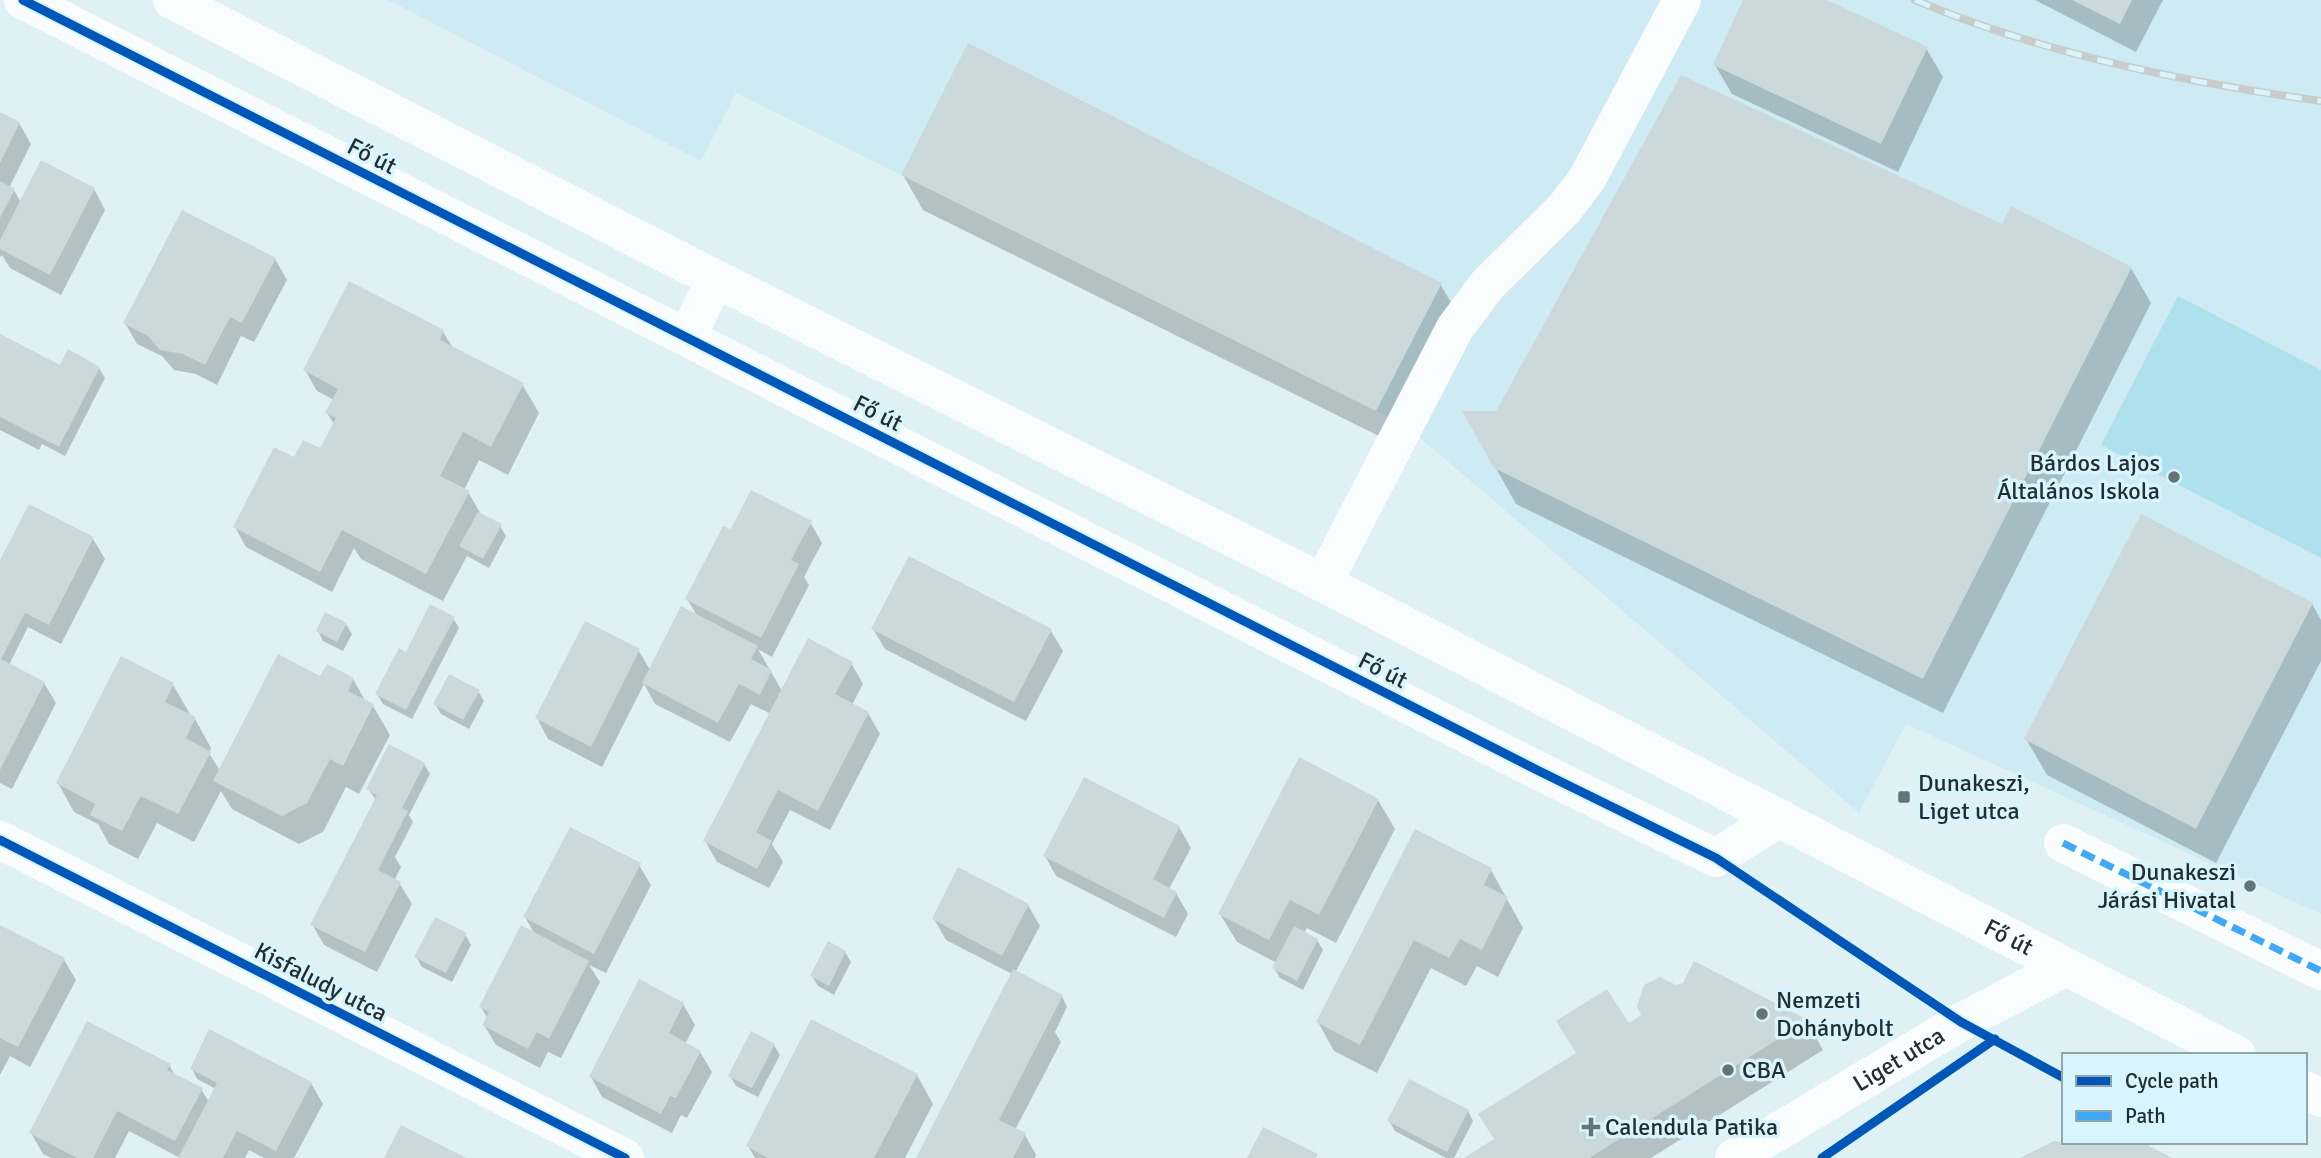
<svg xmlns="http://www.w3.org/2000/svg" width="2321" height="1158" viewBox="0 0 2321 1158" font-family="Signika,sans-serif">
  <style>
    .built { fill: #ceebf3 }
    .pitch { fill: #aee0ee }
    .shadow { fill: #0003 }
    .building { fill: #cbd8dc }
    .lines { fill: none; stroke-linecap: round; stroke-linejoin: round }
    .minor { stroke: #fafdfe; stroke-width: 38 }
    .major { stroke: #fafdfe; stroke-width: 38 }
    .rail-casing { stroke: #c8cccd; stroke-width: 8 }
    .rail { stroke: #d8f5fe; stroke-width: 5; stroke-dasharray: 16; stroke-linecap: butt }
    .quiet { stroke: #3fa9f5; stroke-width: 7; stroke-dasharray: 14 7; stroke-linecap: butt }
    .cycleway-casing { stroke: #d8f5fe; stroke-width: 13 }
    .cycleway { stroke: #0057b8; stroke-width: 9 }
    .poi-dot { fill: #657276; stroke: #d8f5fe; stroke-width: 2.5 }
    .labels { text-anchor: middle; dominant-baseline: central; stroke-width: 7; stroke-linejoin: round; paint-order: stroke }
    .street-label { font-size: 24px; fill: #232e31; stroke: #d8f5fe }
    .poi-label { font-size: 24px; fill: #232e31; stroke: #d8f5fe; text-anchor: start }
  </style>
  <rect width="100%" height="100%" fill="#e0f1f6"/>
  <path class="built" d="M388 0H2321V914L1906 724 1859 813 1405 425 736 93 701 161Z"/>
  <path class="pitch" d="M2178 296 2321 370V558L2101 445Z"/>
  <g class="shadow">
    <path d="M1745 0H1823L1926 48 1943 77 1898 172 1732 94 1715 65Z"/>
    <path d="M2035 0H2163L2136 52Z"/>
    <path d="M0 113 19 123 31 144 9 188 14 190 21 203 94 189 105 210 61 295 10 268 2 255 0 257Z"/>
    <path d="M903 175 1440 284 1461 319 1397 445 923 210Z"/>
    <path d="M2003 226 2131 268 2151 303 1943 713 1516 504 1465 413H1497Z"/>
    <path d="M275 259 287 280 254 342 241 336 217 385 196 374 174 370 162 356 137 344 125 323Z"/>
    <path d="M443 332 453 348 522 384 539 413 508 475 479 460 464 490 468 492 482 516 500 526 506 536 489 568 467 556 443 601 361 559 354 548 332 592 246 547 235 527 295 460 321 451 334 424 327 413 334 400 317 391 305 370Z"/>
    <path d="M0 336 59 367 99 368 105 378 65 456 42 444 39 450 0 430Z"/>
    <path d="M810 522 822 543 804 577 809 585 772 657 758 649 782 691 851 663 863 684 852 705 868 713 880 734 830 830 790 810 772 844 783 862 769 888 717 862 705 841 771 714 751 704 730 742 655 704 644 684 602 767 548 739 537 718 639 651 650 670 698 617 687 599 732 532Z"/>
    <path d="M93 539 105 559 61 644 28 627 9 665 44 683 56 703 12 789 0 783V564Z"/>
    <path d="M2312 604 2321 620V661L2216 863 2047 775 2026 739Z"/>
    <path d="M453 618 459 628 412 719 383 704 377 694 407 654Z"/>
    <path d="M346 624 352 634 343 651 323 641 318 631Z"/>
    <path d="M873 629 1051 631 1063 651 1026 721 885 649Z"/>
    <path d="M321 679H353L366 702 373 706 390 735 359 794 346 787 323 832 299 844 232 809 221 791 194 842 157 823 138 859 109 844 98 824 74 812 58 783 173 685 190 714 189 716 195 719 211 748 209 753 220 771Z"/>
    <path d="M478 691 484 701 469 729 441 714 435 704Z"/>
    <path d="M424 764 430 774 409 815 413 822 395 857 401 867 394 881 400 884 412 904 377 972 324 945 312 924 376 800 368 789Z"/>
    <path d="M1378 800 1395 829 1336 943 1307 928 1304 933 1317 940 1323 950 1303 990 1280 978 1274 968 1277 963 1237 942 1220 914Z"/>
    <path d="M1179 827 1191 848 1169 889 1176 893 1188 914 1176 937 1056 876 1045 856Z"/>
    <path d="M639 865 651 885 606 973 589 965 600 982 561 1058 548 1052 540 1068 496 1045 484 1025 488 1019 481 1007 535 935 525 917Z"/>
    <path d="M1491 870 1523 928 1498 977 1477 966 1466 986 1431 968 1377 1073 1334 1051 1318 1022Z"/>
    <path d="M1028 905 1040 926 1015 973 1062 996 1067 1007 1055 1032 1061 1042 1015 1130 1025 1135 1036 1155 1035 1158H918L1012 974 946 940 934 919Z"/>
    <path d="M0 927 64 960 76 980 30 1067 10 1056 0 1075Z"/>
    <path d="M465 934 471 945 452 982 422 967 416 957Z"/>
    <path d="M845 952 851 962 834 995 818 986 812 976Z"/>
    <path d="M1695 963 1807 1021 1823 1050 1651 1158H1467L1495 1140 1628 1026 1644 1016 1675 987 1684 984Z"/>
    <path d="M683 1004 695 1025 685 1044 700 1052 712 1072 687 1118 681 1115 672 1133 602 1097 591 1077Z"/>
    <path d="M774 1045 780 1055 758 1097 736 1086 730 1076Z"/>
    <path d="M170 1066 175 1076 201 1089 209 1102 216 1089 197 1079 192 1069 311 1083 323 1104 294 1158H264L249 1150 245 1158H180L129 1131 115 1158H51L43 1154 31 1133Z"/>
    <path d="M917 1075 933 1104 905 1158H755L748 1146Z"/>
    <path d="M1468 1111 1473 1121 1454 1158H1446L1395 1131 1389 1121Z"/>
  </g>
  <g class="building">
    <path d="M1743 0H1827L1928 47 1881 144 1713 65Z"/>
    <path d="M2072 0H2132L2120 24Z"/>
    <path d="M968 43 1442 283 1376 411 901 175Z"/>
    <path d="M1681 75 2002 224 2011 206 2132 267 1923 679 1494 468 1462 411H1496Z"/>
    <path d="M0 112 20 122 0 163Z"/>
    <path d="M41 160 95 188 50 275 0 249V240Z"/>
    <path d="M0 181 15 189 0 218Z"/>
    <path d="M182 210 276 258 242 323 230 317 205 365 183 354 160 350 148 336 123 323Z"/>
    <path d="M349 281 444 330 440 340 524 383 491 447 463 432 440 476 470 491 426 574 342 530 320 572 233 527 274 447 294 457 303 440 320 448 336 418 325 413 338 389 303 370Z"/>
    <path d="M0 334 60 365 68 349 100 367 59 447 0 417Z"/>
    <path d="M751 490 812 521 791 560 799 564 761 638 685 599 723 526 731 529Z"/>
    <path d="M29 504 94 537 49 625 25 613 1 659 45 682 0 770V560Z"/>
    <path d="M478 512 502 524 483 559 459 546Z"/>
    <path d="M2141 514 2313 603 2196 829 2024 739Z"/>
    <path d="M909 556 1052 629 1014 702 871 629Z"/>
    <path d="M430 604 455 617 406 710 375 694 399 648 406 652Z"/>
    <path d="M681 606 758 646 751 659 772 670 760 695 739 684 718 723 642 683Z"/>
    <path d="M325 612 347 623 337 642 316 631Z"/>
    <path d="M585 621 640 649 591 747 535 718Z"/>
    <path d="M808 638 853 662 835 694 869 712 818 811 778 790 756 832 772 841 757 869 703 841Z"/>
    <path d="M278 654 320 676 327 664 354 678 348 691 374 704 343 766 330 759 307 803 282 816 213 781Z"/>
    <path d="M121 656 174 683 165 702 196 717 186 738 211 752 178 814 141 796 122 831 90 815 95 804 56 783Z"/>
    <path d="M449 674 480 690 463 720 433 704Z"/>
    <path d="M389 744 425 763 402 808 408 811 378 870 401 882 365 952 310 925 377 795 366 789Z"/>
    <path d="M1299 757 1379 799 1319 915 1290 900 1269 940 1218 914Z"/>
    <path d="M1084 777 1180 826 1153 879 1177 892 1164 918 1043 856Z"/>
    <path d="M570 827 641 863 594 954 523 917Z"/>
    <path d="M1415 829 1492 868 1484 885 1508 897 1482 950 1460 939 1449 958 1414 940 1360 1045 1316 1022Z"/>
    <path d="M958 867 1029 904 1002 956 932 919Z"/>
    <path d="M435 917 467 933 446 973 414 957Z"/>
    <path d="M0 925 65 958 18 1047 0 1038Z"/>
    <path d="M521 925 589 961 549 1039 537 1032 528 1049 482 1025 489 1012 479 1007Z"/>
    <path d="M1294 926 1318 939 1297 981 1272 968Z"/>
    <path d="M828 941 846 951 829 986 810 976Z"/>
    <path d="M1694 961 1808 1020 1589 1158H1464L1494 1139 1478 1114 1576 1053 1556 1021 1607 989 1629 1023 1641 1015 1637 1006 1644 985 1660 977 1676 985 1683 983Z"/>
    <path d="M1013 969 1063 995 999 1120 1026 1133 1013 1158H916Z"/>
    <path d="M639 979 684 1003 669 1033 701 1051 676 1098 670 1096 661 1114 589 1077Z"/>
    <path d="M811 1019 918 1074 874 1158H768L746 1146Z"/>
    <path d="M87 1021 171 1064 167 1070 203 1088 175 1141 117 1111 93 1158H77L29 1133Z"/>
    <path d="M209 1029 312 1082 276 1151 237 1131 223 1158H178L217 1083 190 1069Z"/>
    <path d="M751 1031 775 1044 752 1088 728 1076Z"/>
    <path d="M1409 1079 1469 1110 1447 1152 1387 1121Z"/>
    <path d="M401 1125 466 1158H384Z"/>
    <path d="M1263 1127 1318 1154 1316 1158H1247Z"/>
    <path d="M2054 1141 2079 1145 2080 1142H2142L2172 1158H2020Z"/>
  </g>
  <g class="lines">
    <g class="minor">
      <path d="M23 0 1539 771 1716 858 1779 818"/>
      <path d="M687 337 715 279"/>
      <path d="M1323 583 1455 328 1488 284 1564 209 1587 179 1682 0"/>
      <path d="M0 840 625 1158"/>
      <path d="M2063 843 2321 971"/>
      <path id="s1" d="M1734 1158 1961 1022 2066 967"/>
    </g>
    <g class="major">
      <path id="s2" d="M172 0 680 261 1323 583 2237 1055"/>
      <path d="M2305 1090 2321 1098"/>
    </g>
    <defs>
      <path id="rail" d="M1915 0C2043 54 2184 82 2321 101"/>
    </defs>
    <use href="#rail" class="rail-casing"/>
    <use href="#rail" class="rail"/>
    <path class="quiet" d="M2063 843 2321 971"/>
    <defs>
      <g id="cycleway">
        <path d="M23 0 1539 771 1716 858 1961 1022 2064 1078"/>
        <path d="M0 840 625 1158"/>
        <path d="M1822 1158 1995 1039"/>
      </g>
    </defs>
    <use href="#cycleway" class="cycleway-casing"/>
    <use href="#cycleway" class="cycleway"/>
  </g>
  <g class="poi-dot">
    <circle cx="2174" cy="477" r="7"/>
    <rect x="1897" y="790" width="14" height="14" rx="3.5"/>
    <circle cx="2250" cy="886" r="7"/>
    <circle cx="1762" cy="1014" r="7"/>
    <circle cx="1728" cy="1070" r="7"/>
    <path d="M1587.5 1116.5h7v7h7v7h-7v7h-7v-7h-7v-7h7z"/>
  </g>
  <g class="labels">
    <g class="street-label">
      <text transform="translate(372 156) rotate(27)">Fő út</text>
      <text transform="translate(878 413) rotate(27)">Fő út</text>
      <text transform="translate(1383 670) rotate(27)">Fő út</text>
      <text stroke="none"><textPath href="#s2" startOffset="2062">Fő út</textPath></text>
      <text transform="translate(321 982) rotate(27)">Kisfaludy utca</text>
      <text stroke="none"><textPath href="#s1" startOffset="192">Liget utca</textPath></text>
    </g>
    <g class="poi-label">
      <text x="2160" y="463" text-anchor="end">Bárdos Lajos<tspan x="2160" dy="28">Általános Iskola</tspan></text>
      <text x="1918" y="783">Dunakeszi,<tspan x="1918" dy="28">Liget utca</tspan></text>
      <text x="2236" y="872" text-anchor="end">Dunakeszi<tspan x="2236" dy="28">Járási Hivatal</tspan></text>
      <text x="1776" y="1000">Nemzeti<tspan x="1776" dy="28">Dohánybolt</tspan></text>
      <text x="1742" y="1070">CBA</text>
      <text x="1605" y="1127">Calendula Patika</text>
    </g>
  </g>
  <rect x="2062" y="1053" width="245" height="91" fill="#d8f5fe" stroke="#90a5ac" stroke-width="2"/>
  <rect x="2076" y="1076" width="35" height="10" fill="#0057b8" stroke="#90a5ac" stroke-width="2"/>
  <text x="2125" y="1088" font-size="21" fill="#232e31">Cycle path</text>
  <rect x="2076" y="1111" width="35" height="10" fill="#3fa9f5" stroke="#90a5ac" stroke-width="2"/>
  <text x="2125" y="1123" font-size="21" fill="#232e31">Path</text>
</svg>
